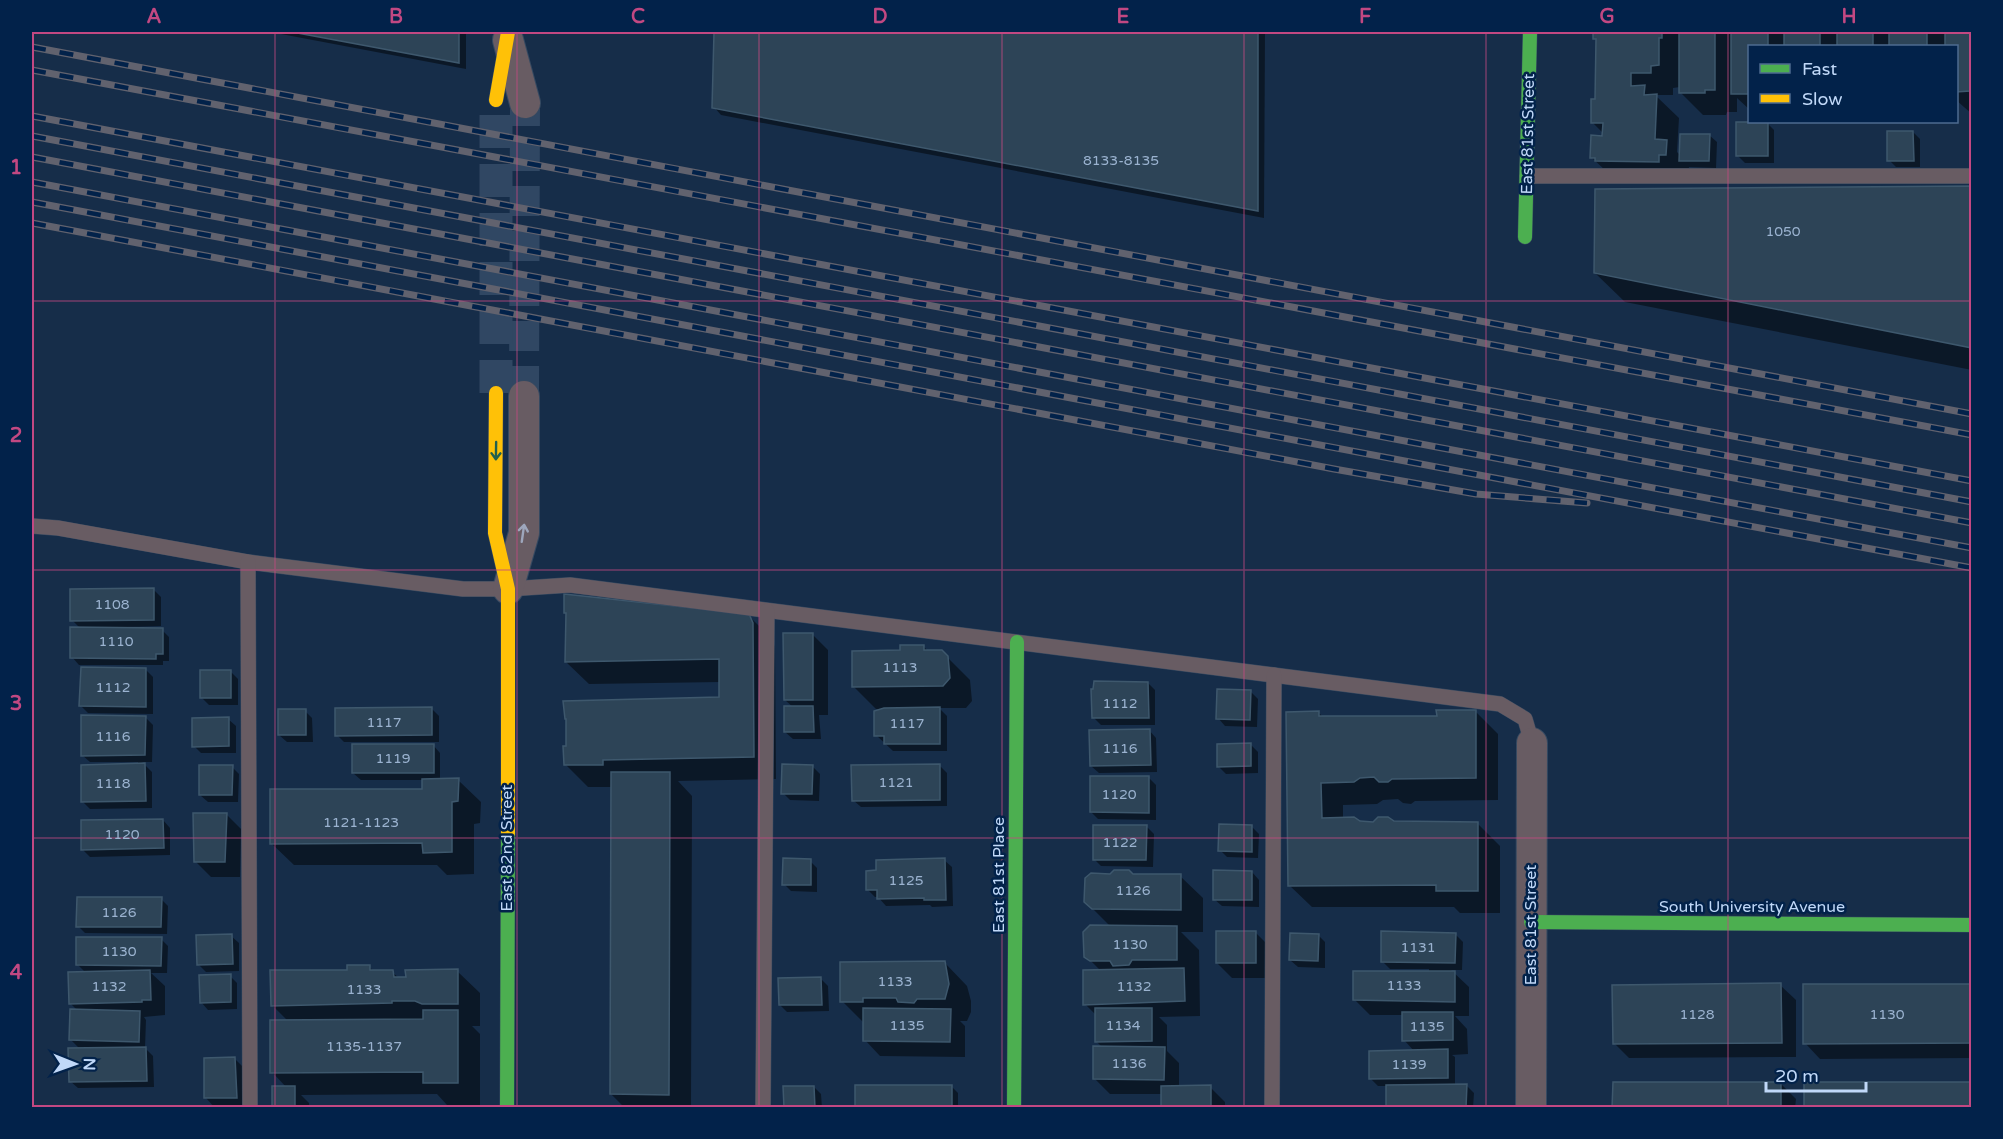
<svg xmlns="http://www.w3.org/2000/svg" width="2003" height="1139" viewBox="0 0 2003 1139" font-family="'Varela Round',sans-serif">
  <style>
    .shadow { fill: #0007 }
    .building { fill: #2d4457; stroke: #3e586d; stroke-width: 1.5 }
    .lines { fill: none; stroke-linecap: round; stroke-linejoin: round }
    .street-tunnel { stroke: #304763; stroke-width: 30; stroke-dasharray: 30 15; stroke-linecap: butt }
    .secondary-tunnel { stroke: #304763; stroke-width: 33; stroke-dasharray: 33 16; stroke-linecap: butt }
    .lane-casing { stroke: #354961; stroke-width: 16 }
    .street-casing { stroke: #354961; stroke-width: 32 }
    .fast-casing { stroke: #354961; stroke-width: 15 }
    .slow-casing { stroke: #354961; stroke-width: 15 }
    .lane { stroke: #685c63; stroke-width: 15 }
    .street { stroke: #685c63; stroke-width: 30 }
    .fast { stroke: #4caf50; stroke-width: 14 }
    .slow { stroke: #ffc107; stroke-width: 14 }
    .rail-casing { stroke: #61626e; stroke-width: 7 }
    .rail { stroke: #02224a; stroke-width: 4.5; stroke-dasharray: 14; stroke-linecap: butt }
    .oneway { stroke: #23614d }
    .oneway2 { stroke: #9da6bc }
    .grid { fill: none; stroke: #c24882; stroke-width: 1.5; stroke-opacity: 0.55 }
    .labels { text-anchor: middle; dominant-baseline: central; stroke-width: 5; stroke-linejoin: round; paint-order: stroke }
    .number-label { font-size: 14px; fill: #9bb3d0 }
    .street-label { font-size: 16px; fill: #c0d8f8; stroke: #02224a }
    .neatline { fill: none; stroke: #c24882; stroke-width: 2 }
    .grid-label { font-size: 20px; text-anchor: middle; font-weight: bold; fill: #c24882 }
  </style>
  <rect width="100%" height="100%" fill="#162d49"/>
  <g class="shadow">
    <path d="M278 32H466V69L281 34Z"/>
    <path d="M715 32H1265L1264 218 721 115 714 107Z"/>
    <path d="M1594 32H1945L1946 33V32H1972V114L1956 100V46H1750V110L1737 98V112H1727L1726 115H1703L1680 92V87L1673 88V95H1655L1679 118 1677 152 1681 156 1709 135 1717 142 1716 168 1689 167 1688 177H1681V184L1619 183 1592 158 1604 134 1593 123 1597 100V41L1594 38Z"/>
    <path d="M1767 123 1774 130V163H1745L1737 155Z"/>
    <path d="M1913 132 1920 139V167H1896L1889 160Z"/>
    <path d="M1972 188V370L1625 302 1595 273Z"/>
    <path d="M154 590 161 597V626L127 627V629L162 630 169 637V661H163V665H79L72 657 81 629 72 620Z"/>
    <path d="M566 613 748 615 771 638 775 647 776 779 678 781 692 796 691 1108H625L611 1094 612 787H588L566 765 721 699V682L589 684 566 662 568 615Z"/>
    <path d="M813 635 828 650V715H819L821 739H793L785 732 794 708 785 700Z"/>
    <path d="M924 647 929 652 941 651 970 680 972 701 966 708H939L947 716V751H893L876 735 884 709H876L853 686 902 652Z"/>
    <path d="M146 670 153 677V714L88 713 81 706Z"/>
    <path d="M230 671 238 679V705H209L201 697Z"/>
    <path d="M1148 683 1155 690V725H1101L1093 717Z"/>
    <path d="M1250 691 1258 699 1257 727 1225 726 1218 718Z"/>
    <path d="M431 708 439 716V742H344L337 735Z"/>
    <path d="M305 711 312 718 313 742H287L279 735Z"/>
    <path d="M1475 711 1498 734V800L1415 801 1411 804 1403 803 1398 799 1383 800 1377 804 1343 805V819L1359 823H1477L1500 846V913H1460L1454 907H1312L1289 885 1319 713 1324 718 1438 717Z"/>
    <path d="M145 717 153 725 152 762H142L152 772V808L90 809 82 801 138 765V762H90L82 755Z"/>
    <path d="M228 719 236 726V753H201L194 746Z"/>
    <path d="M1149 730 1156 738 1157 772 1099 773 1091 766Z"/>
    <path d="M433 745 440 753V780H458L481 802 480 823 474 824V874L447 875 437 865H294L271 843 424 790V780H361L353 773Z"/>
    <path d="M1251 745 1258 752V773L1226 774 1219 767Z"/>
    <path d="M939 765 947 773V806L861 807 853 800Z"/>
    <path d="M812 766 820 774 819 801 790 800 783 793Z"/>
    <path d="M232 767 239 774 238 802H208L200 795Z"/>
    <path d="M1149 778 1156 785V820L1098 819 1091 812Z"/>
    <path d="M226 814 241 829 240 877H211L196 862Z"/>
    <path d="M163 820 170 828V855L90 857 83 850Z"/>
    <path d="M1251 826 1259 834 1258 858 1227 857 1220 850Z"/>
    <path d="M1147 827 1154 834 1153 867 1101 866 1094 859Z"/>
    <path d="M944 860 952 867 953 906 932 907 930 905 886 906 878 897H875L868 890Z"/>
    <path d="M810 861 817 868V892L791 891 784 884Z"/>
    <path d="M1252 872 1259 880V907L1222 906 1214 899Z"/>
    <path d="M1133 876H1180L1203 898V932H1181L1199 950 1200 1016 1159 1017 1167 1025V1051L1179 1063V1087H1210L1225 1102V1108H1162L1163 1094H1110L1095 1079 1103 1048 1096 1041V1015L1085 1004 1101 971 1086 956 1111 927 1086 902Z"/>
    <path d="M161 899 168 906 167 934 85 933 78 926Z"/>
    <path d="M1256 933 1271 948V978H1232L1217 963Z"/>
    <path d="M1455 934 1463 942 1462 970H1451L1469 987V1016H1455L1467 1029 1468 1054 1452 1055 1455 1057V1086H1467L1474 1093 1473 1108H1387V1086H1378L1371 1079 1414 1051 1404 1040 1403 1015H1370L1355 1000 1429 972V969H1390L1382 961Z"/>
    <path d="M1318 935 1325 942V968L1298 967 1290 960Z"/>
    <path d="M231 936 239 943V971L206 972 198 964Z"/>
    <path d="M161 939 168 946 167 973H151L165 986V1015L144 1017 146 1020 145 1048 153 1056 154 1087 78 1088 70 1081 80 1049 71 1040 78 1011 70 1003 86 973 78 965Z"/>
    <path d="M945 963 967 986 971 1001V1012L967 1021H960L965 1026V1057L880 1056 865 1040V1024L842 1001Z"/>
    <path d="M369 966 374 972H392L399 978 457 971 480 993V1026H472L480 1034V1105H447L437 1094 301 1095 309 1103V1108H273L287 1088 272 1072 288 1021 272 1005 349 971Z"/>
    <path d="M230 976 237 983V1009L208 1010 201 1002Z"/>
    <path d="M821 979 828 986 829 1011 787 1012 780 1005Z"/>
    <path d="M1780 985 1796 1000V1057L1629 1058 1614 1043Z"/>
    <path d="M1972 986V1058L1820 1059 1805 1043Z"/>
    <path d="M235 1059 250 1074 251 1108H215L206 1098Z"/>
    <path d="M1780 1083 1796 1099 1795 1108H1614Z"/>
    <path d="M951 1086 958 1093V1108H856Z"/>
    <path d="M814 1087 821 1094 822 1108H785Z"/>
  </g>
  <g class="building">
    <path d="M292 32H459V63Z"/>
    <path d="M714 32H1258V211L712 108Z"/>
    <path d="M1593 32H1662V38H1659V65L1651 66V73H1631V86L1645 85 1644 95 1657 94 1655 139 1667 140 1666 155H1659V162L1595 161V158H1590L1591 135 1602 136 1603 123H1591V99H1595L1596 39H1593Z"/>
    <path d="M1679 32H1715V90H1705V93H1679Z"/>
    <path d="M1731 32H1768V46H1750V94H1731Z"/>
    <rect x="1784" y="32" width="36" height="14"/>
    <rect x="1837" y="32" width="36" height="14"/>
    <rect x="1889" y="32" width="38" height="14"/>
    <path d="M1945 32H1972L1970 91 1956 92V46H1945Z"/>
    <rect x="1736" y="122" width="32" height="34"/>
    <path d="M1887 131H1913L1914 161H1887Z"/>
    <path d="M1680 134H1710L1709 161H1679Z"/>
    <path d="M1972 186V348L1594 273 1595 189Z"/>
    <path d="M154 588V620L70 621V589Z"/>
    <path d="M564 594 749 614 753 623 754 757 603 760V765H564L563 746H566V719H565L563 701 719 697V659L565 662 566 613H564Z"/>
    <path d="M70 627 163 628V654H156V659L70 658Z"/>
    <path d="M783 633H813V700H784Z"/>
    <path d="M900 645H924V650H942L948 656 950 678 943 686 852 687V651L900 650Z"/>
    <path d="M81 667 146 668V707L79 706Z"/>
    <rect x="200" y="670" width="31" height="28"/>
    <path d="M1094 681 1148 682 1149 718H1092L1091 689H1093Z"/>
    <path d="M1217 689 1251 690 1250 720 1216 719Z"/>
    <path d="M784 706H813L814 732H784Z"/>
    <path d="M432 707V735L335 736V708Z"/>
    <path d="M940 707V744H884V736H874V711L884 708Z"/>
    <rect x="278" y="709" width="28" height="26"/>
    <path d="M1436 710H1476V778L1392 779 1388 782H1379L1374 777 1360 778 1354 782 1321 783 1322 818 1354 817 1360 821 1373 822 1378 817H1388L1394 821 1478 822V891H1436V885L1288 886 1286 712 1319 711V716H1437Z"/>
    <path d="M81 715 146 716 145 755 81 756Z"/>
    <path d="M229 717V746L192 747V718Z"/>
    <path d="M1150 729 1151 765 1090 766 1089 730Z"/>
    <path d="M1251 743V766L1217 767V744Z"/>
    <rect x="352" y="744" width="82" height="29"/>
    <path d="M145 763 146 801 81 802V765Z"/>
    <path d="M782 764 813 765 812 794H781Z"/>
    <path d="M940 764V800L852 801 851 765Z"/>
    <path d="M199 765H233L232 795H199Z"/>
    <path d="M611 772H670L669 1095 610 1094Z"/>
    <path d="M1090 776H1149V813L1090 812Z"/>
    <path d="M459 778 458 801 452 802V852L423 853 422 843 270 844V789H422V779Z"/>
    <path d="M193 813H227L225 862H194Z"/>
    <path d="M163 819 164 848 81 850V820Z"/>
    <path d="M1219 824 1252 825V852L1218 851Z"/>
    <path d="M1093 825H1147L1146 860H1093Z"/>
    <path d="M783 858 811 859V885H782Z"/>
    <path d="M945 858 946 900H924V898L877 899V890H866V871L876 870V860Z"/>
    <path d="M1114 870H1129L1133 874H1181V910L1092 909 1084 902 1085 878 1091 873 1110 874Z"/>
    <path d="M1213 870 1252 871V900H1213Z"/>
    <path d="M77 897H162L161 927H76Z"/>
    <path d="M1090 925 1177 926V960H1132L1129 965 1113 966 1110 961H1090L1084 957 1083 932Z"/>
    <rect x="1216" y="931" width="40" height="32"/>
    <path d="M1381 931 1456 933 1455 963 1381 962Z"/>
    <path d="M1290 933 1319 934 1318 961 1289 960Z"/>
    <path d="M232 934 233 964 197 965 196 935Z"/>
    <path d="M76 937H162L161 966 76 965Z"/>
    <path d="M945 961 949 984 945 999H917L914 1003 898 1002 896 998H863V1002H840V962Z"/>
    <path d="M347 965H370V970H393L394 977H406L405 970 458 969V1004H422L415 1001H392V1003L271 1006 270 970H347Z"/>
    <path d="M1184 968 1185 1001 1083 1005V970Z"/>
    <path d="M150 970 151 1000H142V1002L69 1004 68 972Z"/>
    <path d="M1353 971H1455V1002L1353 1000Z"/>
    <path d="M231 974V1002L200 1003 199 975Z"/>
    <path d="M821 977 822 1005H779L778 978Z"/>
    <path d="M1781 983 1782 1043 1613 1044 1612 985Z"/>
    <path d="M1803 984H1972V1043L1803 1044Z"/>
    <path d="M863 1008 951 1009 950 1042 863 1041Z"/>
    <path d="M1095 1008H1152V1041L1095 1042Z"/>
    <path d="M70 1009 140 1011 139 1042 69 1040Z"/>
    <path d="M423 1010H458V1083H423V1072L270 1073V1020L423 1019Z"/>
    <path d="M1402 1012H1453V1040L1402 1041Z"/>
    <path d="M1093 1046 1165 1047 1164 1080 1093 1079Z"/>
    <path d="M146 1047 147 1081 69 1082 68 1048Z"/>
    <path d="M1448 1049V1078L1369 1079V1051Z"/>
    <path d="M235 1057 237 1098H204V1058Z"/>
    <path d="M1613 1082H1781V1108H1612Z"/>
    <rect x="1804" y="1082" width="168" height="26"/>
    <path d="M1467 1084 1466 1108H1386V1085Z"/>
    <rect x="855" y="1085" width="97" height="23"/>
    <path d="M1211 1085V1108H1161V1086Z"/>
    <rect x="272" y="1086" width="23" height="22"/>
    <path d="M783 1086H814L815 1108H784Z"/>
  </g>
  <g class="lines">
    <path class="street-tunnel" d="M524 396 525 103"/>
    <path class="secondary-tunnel" d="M496 393V100"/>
    <defs>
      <g id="lane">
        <path d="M1527 176H1972"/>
        <path d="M32 526 58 528 248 562 463 589H508L570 585 1500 704 1525 719 1532 743"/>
        <path d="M248 562 250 1108"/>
        <path d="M763 1108 767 611"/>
        <path d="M1272 1108 1274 675"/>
      </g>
      <g id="street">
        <path d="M508 40 525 103"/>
        <path d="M508 589 524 533V396"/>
        <path d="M1531 1108 1532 743"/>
      </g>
      <g id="fast">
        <path d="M1525 237 1530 32"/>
        <path d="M1531 922 1972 925"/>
        <path d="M507 1108 508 833"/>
        <path d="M1014 1108 1017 642"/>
      </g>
      <g id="slow">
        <path d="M496 100 508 32"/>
        <path d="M496 393 495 533 508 589V833"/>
      </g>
    </defs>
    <use href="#lane" class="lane-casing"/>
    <use href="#street" class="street-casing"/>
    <use href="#fast" class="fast-casing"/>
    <use href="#slow" class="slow-casing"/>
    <use href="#lane" class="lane"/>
    <use href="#street" class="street"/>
    <use href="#fast" class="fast"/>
    <use href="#slow" class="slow"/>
    <defs>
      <g id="rail">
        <path d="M32 47 1972 414"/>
        <path d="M32 70 1972 435"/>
        <path d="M32 116 1972 481"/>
        <path d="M32 136 1972 502"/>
        <path d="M32 157 1972 523"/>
        <path d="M32 182 1972 548"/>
        <path d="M32 202 1972 568"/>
        <path d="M32 223 1334 469 1476 494 1587 503"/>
      </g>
    </defs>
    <use href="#rail" class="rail-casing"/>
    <use href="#rail" class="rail"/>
  </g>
  <defs><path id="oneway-shaft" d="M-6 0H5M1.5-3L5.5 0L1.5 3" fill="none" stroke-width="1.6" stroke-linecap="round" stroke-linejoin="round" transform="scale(1.5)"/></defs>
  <use class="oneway" href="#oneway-shaft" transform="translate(496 451) rotate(91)"/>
  <use class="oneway2" href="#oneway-shaft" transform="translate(523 533) rotate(-82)"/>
  <path class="grid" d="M275 32V1108M517 32V1108M759 32V1108M1002 32V1108M1244 32V1108M1486 32V1108M1728 32V1108M32 301H1972M32 570H1972M32 838H1972"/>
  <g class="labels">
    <g class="number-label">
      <text x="1121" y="160">8133-8135</text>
      <text x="1783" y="231">1050</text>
      <text x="112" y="604">1108</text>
      <text x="116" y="641">1110</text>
      <text x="900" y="667">1113</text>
      <text x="113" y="687">1112</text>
      <text x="1120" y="703">1112</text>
      <text x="384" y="722">1117</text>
      <text x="907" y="723">1117</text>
      <text x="113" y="736">1116</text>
      <text x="1120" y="748">1116</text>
      <text x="393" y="758">1119</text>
      <text x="896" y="782">1121</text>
      <text x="113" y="783">1118</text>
      <text x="1119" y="794">1120</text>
      <text x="361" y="822">1121-1123</text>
      <text x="122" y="834">1120</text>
      <text x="1120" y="842">1122</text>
      <text x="906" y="880">1125</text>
      <text x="1133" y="890">1126</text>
      <text x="119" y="912">1126</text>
      <text x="1130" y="944">1130</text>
      <text x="1418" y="947">1131</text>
      <text x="119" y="951">1130</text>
      <text x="895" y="981">1133</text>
      <text x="1404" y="985">1133</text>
      <text x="109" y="986">1132</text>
      <text x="1134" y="986">1132</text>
      <text x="364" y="989">1133</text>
      <text x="1697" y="1014">1128</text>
      <text x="1887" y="1014">1130</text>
      <text x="907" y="1025">1135</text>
      <text x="1123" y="1025">1134</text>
      <text x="1427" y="1026">1135</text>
      <text x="364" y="1046">1135-1137</text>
      <text x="1129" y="1063">1136</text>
      <text x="1409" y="1064">1139</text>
    </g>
    <g class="street-label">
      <text transform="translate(1528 134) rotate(-89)">East 81st Street</text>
      <text transform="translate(507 848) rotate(-90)">East 82nd Street</text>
      <text transform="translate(999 875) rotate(-90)">East 81st Place</text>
      <text x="1752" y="907">South University Avenue</text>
      <text transform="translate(1531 925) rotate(-90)">East 81st Street</text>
    </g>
  </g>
  <rect width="2003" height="1139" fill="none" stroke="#02224a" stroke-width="66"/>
  <rect x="1748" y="45" width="210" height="78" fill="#02224a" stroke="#4e6b90" stroke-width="1.5"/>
  <rect x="1760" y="64" width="30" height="9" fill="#4caf50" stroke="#4e6b90" stroke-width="1.5"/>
  <text x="1802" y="75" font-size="18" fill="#c0d8f8">Fast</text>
  <rect x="1760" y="94" width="30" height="9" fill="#ffc107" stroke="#4e6b90" stroke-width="1.5"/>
  <text x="1802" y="105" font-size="18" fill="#c0d8f8">Slow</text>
  <g transform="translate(75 1064) rotate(91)" stroke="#02224a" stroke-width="4.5" paint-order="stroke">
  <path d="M0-4.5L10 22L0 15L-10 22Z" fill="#c0d8f8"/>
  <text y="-9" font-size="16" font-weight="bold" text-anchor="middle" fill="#c0d8f8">N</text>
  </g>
  <path d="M1766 1082v9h100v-9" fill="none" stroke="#c0d8f8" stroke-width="3"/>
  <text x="1775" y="1082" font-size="18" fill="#c0d8f8" stroke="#02224a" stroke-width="4.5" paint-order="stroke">20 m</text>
  <rect x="33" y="33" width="1937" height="1073" class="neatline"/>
  <g class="grid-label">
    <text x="154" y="23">A</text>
    <text x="396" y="23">B</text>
    <text x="638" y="23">C</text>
    <text x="880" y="23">D</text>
    <text x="1123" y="23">E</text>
    <text x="1365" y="23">F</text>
    <text x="1607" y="23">G</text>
    <text x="1849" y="23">H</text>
    <text x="16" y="174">1</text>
    <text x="16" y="442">2</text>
    <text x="16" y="710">3</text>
    <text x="16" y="979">4</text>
  </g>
</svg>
